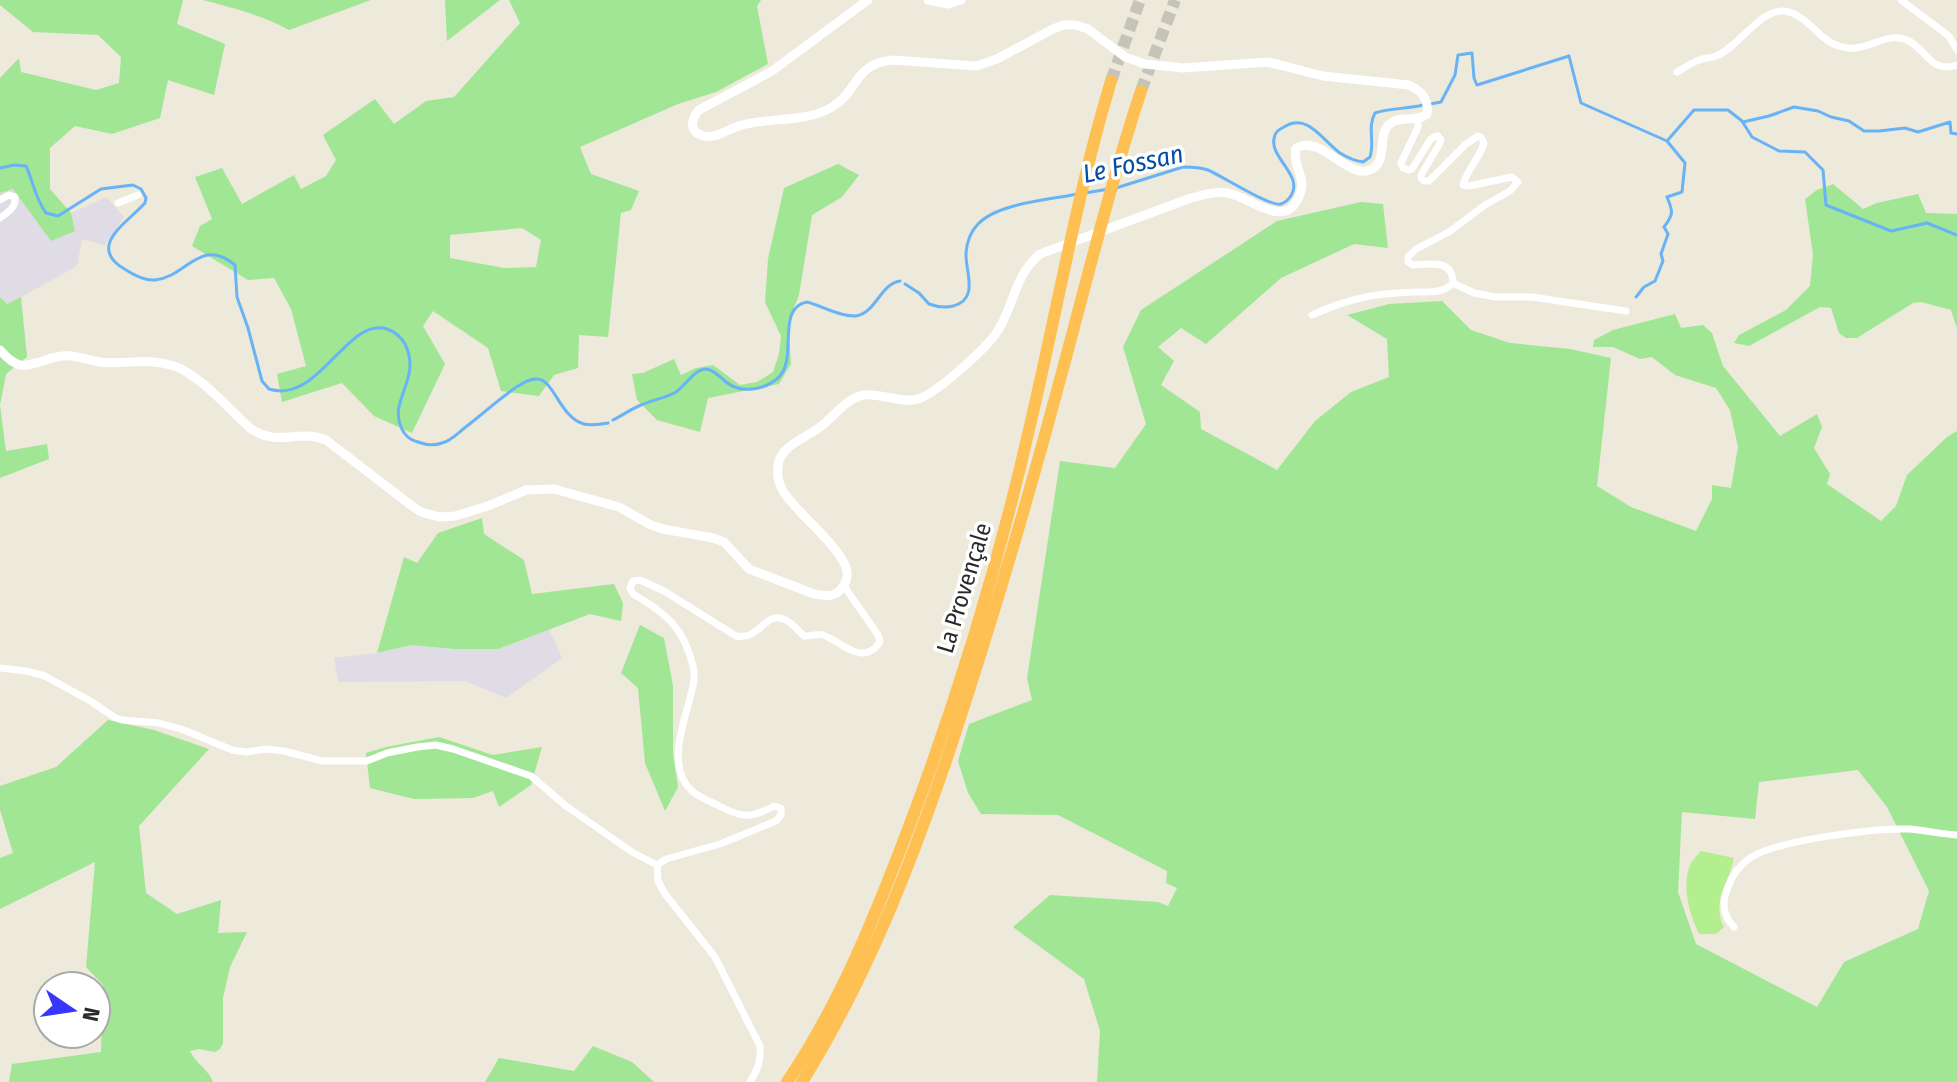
<svg xmlns="http://www.w3.org/2000/svg" width="1957" height="1082" viewBox="0 0 1957 1082" font-family="'Fira Sans Condensed',sans-serif">
  <style>
    .industrial { fill: #e0dce5 }
    .green { fill: #a0e694; fill-rule: evenodd }
    .pitch { fill: #b3ee8f }
    .lines { fill: none; stroke-linecap: round; stroke-linejoin: round }
    .stream { stroke: #68b3f5; stroke-width: 3 }
    .highway-tunnel { stroke: #c6c3b8; stroke-width: 12; stroke-dasharray: 12 6; stroke-linecap: butt }
    .street { stroke: #fff; stroke-width: 7 }
    .secondary { stroke: #fff; stroke-width: 9 }
    .highway { stroke: #ffc053; stroke-width: 12 }
    .labels { text-anchor: middle; dominant-baseline: central; stroke-width: 7; stroke-linejoin: round; paint-order: stroke }
    .street-label { font-size: 24px; fill: #2a2a2a; stroke: #fff }
    .water-label { font-size: 26px; font-style: italic; fill: #064da1; stroke: #fff }
  </style>
  <rect width="100%" height="100%" fill="#ede9db"/>
  <g class="industrial">
    <path d="M13 189 75 231 71 213 106 197 124 217 105 245 82 239 77 266 7 305 0 297V193Z"/>
    <path d="M549 629 562 658 506 698 465 681 338 682 334 658 377 653 411 645 454 649H498Z"/>
  </g>
  <g class="green">
    <path d="M0 0H183L177 24 225 44 214 95 168 80 160 118 112 134 75 126 50 148V189L71 213 75 231 51 241 13 189 0 193V78L19 58 21 72 96 90 119 83 121 57 98 35 33 32 0 5Z"/>
    <path d="M203 0H371L289 30C262 15 233 8 203 0Z"/>
    <path d="M445 0H500L447 41Z"/>
    <path d="M509 0H761L757 6 768 64 716 92 678 104 580 147 591 174 639 191 631 210 621 213 608 337 579 335 578 368 554 375 539 396 501 391 488 348 433 311 423 326 445 364 412 433 374 416 342 383 282 402 277 374 306 366 291 309 274 278 248 280 192 246 200 226 212 219 195 177 222 168 242 204 294 175 301 189 326 176 336 160 323 135 375 99 394 124 426 101 454 97 520 23ZM522 228 541 240 536 267 504 268 450 258V235Z"/>
    <path d="M838 164 859 175 842 197 812 215 799 295 788 323 791 364 779 384 708 398 700 432 657 420 637 400 632 374 643 373 674 359 681 375 696 368 713 365 740 385 757 382 773 372 779 354 781 336 765 302 768 259 784 188Z"/>
    <path d="M1833 184 1863 209 1877 203 1918 194 1926 213 1957 214V328L1951 310 1921 302 1913 303 1857 338H1846L1839 333 1831 308 1820 307 1749 346 1734 343 1739 335 1786 310 1810 286 1813 254 1805 199 1817 190Z"/>
    <path d="M1361 202 1383 204 1388 248 1354 244 1281 278 1206 344 1181 328 1158 347 1174 361 1161 385 1200 412 1201 429 1277 470 1315 421 1351 392 1389 377 1387 339 1347 315 1389 304 1442 301 1471 330 1510 343 1570 349 1611 358 1597 486 1631 507 1696 531 1712 499V485L1731 488 1738 447 1730 410 1716 388 1675 375 1652 357 1640 359 1613 347H1593L1594 340 1613 330 1675 314 1681 328 1703 325 1712 333 1723 366 1780 436 1817 414 1822 427 1814 448 1830 474 1827 484 1881 521 1896 506 1907 475 1947 437 1957 431V1082H1097L1100 1031 1084 979 1013 927 1050 895 1158 902 1168 906 1177 888 1166 883 1167 871 1058 815 981 814 968 793 958 761 969 724 1032 700 1027 678 1060 461 1115 468 1146 424 1123 347 1141 310 1277 221ZM1858 770 1887 807 1929 891 1918 929 1844 962 1817 1007 1696 944 1678 892 1682 812 1755 819 1759 782Z"/>
    <path d="M0 297 7 304 21 297 27 357 6 374 0 405 6 451 47 444 49 459 0 478Z"/>
    <path d="M482 518 484 534 524 560 532 594 614 584 623 603 621 621 590 614 498 649H454L411 645 377 653 404 557 417 563 438 533Z"/>
    <path d="M640 625 664 638 673 686V754L678 787 665 811 645 763 638 688 621 673Z"/>
    <path d="M108 720 154 730 209 749 139 826 146 893 177 914 221 900 218 933 247 932 230 967 223 998V1043L220 1049 215 1052 199 1049 190 1051C195 1063 209 1070 213 1082H9L12 1064 101 1052 103 985 86 967 95 862 0 909V858L13 853 0 810V786L56 767Z"/>
    <path d="M439 737 493 755 542 747 531 785 499 807 493 791 473 798 414 799 370 788 366 753 386 747Z"/>
    <path d="M593 1046 632 1062 654 1082H485L499 1058 574 1071Z"/>
  </g>
  <path class="pitch" d="M1701 851 1734 858C1729 883 1711 901 1724 927L1716 934H1699C1690 915 1682 889 1689 868 1691 861 1697 856 1701 851Z"/>
  <g class="lines">
    <g class="stream">
      <path d="M1430 104 1441 102 1455 75 1458 55 1472 53 1474 78 1477 85 1569 56 1581 103 1667 141 1685 163 1682 192 1667 197C1673 211 1674 214 1664 227L1668 234 1661 254 1663 261 1655 281 1644 287 1636 297"/>
      <path d="M1743 122 1769 116 1794 107 1818 111 1831 117 1849 121 1864 131H1879L1905 128 1918 132 1950 122 1951 133 1957 134"/>
      <path d="M1667 141 1694 110H1728L1742 121 1752 137 1779 151 1805 152 1823 170 1826 205 1891 231 1927 223 1957 235"/>
      <path d="M0 168 14 165 26 166C34 183 34 196 46 213L58 216 101 189 133 185 141 189 146 198 145 203C127 223 85 247 126 270 134 275 146 281 155 280 187 277 200 236 235 265L237 297 248 328 262 381 269 389C319 405 347 316 387 329 394 331 402 338 405 344 422 379 389 399 401 427 404 435 410 440 418 442 426 445 434 446 442 443 450 441 456 435 462 430 480 416 497 401 515 388 522 384 529 378 537 379 554 379 560 418 584 424 591 426 601 424 608 423"/>
      <path d="M1116 188 1183 167C1192 167 1200 167 1208 170 1222 176 1270 207 1281 204 1284 203 1288 200 1290 197 1306 175 1266 157 1275 135 1276 131 1280 129 1284 127 1308 112 1323 141 1340 153 1348 158 1355 161 1363 162L1370 157C1375 142 1367 127 1375 113 1390 108 1407 109 1423 105"/>
      <path d="M1085 193 1109 189"/>
      <path d="M905 284 919 293 929 304C937 307 944 308 953 306 980 299 965 271 966 253 967 242 970 232 978 224 998 203 1049 200 1077 194"/>
      <path d="M613 420C623 415 631 409 641 405 652 400 666 398 676 392 685 386 694 370 705 369 713 369 720 377 726 382 741 394 764 390 778 378 799 359 775 308 807 302 822 306 841 317 856 316 876 313 880 284 900 281"/>
    </g>
    <g class="highway-tunnel">
      <path d="M1111 81 1140 0"/>
      <path d="M1141 91 1175 0"/>
    </g>
    <g class="street">
      <path d="M1901 0 1949 36 1957 50"/>
      <path d="M1677 72C1684 68 1691 63 1699 60 1704 58 1711 58 1716 56 1741 47 1763 1 1792 13 1815 22 1820 45 1848 48 1867 51 1888 31 1907 40 1927 49 1930 74 1957 65"/>
      <path d="M0 200 9 195 15 197C16 208 8 212 0 218"/>
      <path d="M118 203 138 195"/>
      <path d="M1453 283 1474 293 1496 297H1532L1626 311"/>
      <path d="M1312 315C1350 298 1375 293 1417 292 1430 292 1444 293 1453 283 1453 259 1431 264 1413 265L1408 262V257L1416 249 1449 232 1485 205 1510 191 1518 182 1512 177 1469 186 1463 185C1467 169 1480 158 1484 143L1481 137 1478 136 1466 144 1429 181H1424L1421 178V175L1440 143 1441 140 1438 136 1434 137 1430 140 1412 169 1409 170 1403 168 1401 163 1418 127V119"/>
      <path d="M0 668 26 671 45 676 92 702 114 717 122 720 159 723 184 730 232 750 246 752 266 749 284 751 322 761H367L387 753 417 747 436 745 453 749 531 776 566 806 632 852 657 865"/>
      <path d="M657 865 666 859 720 844 776 821 781 815V808L774 806C750 819 742 818 717 805 709 801 698 797 691 790 668 769 682 727 689 702 692 690 696 679 693 666 684 628 666 613 633 594L630 588 633 581 640 580 664 591 736 636C762 641 765 606 789 622 794 626 799 631 804 636 810 637 816 633 823 635 841 641 862 668 880 642L878 635 844 586"/>
      <path d="M657 865 658 881 665 894 715 957 760 1046C761 1062 758 1069 750 1082"/>
      <path d="M1734 927C1722 915 1722 901 1728 887 1732 876 1740 865 1750 858 1777 840 1875 828 1908 829 1924 830 1940 834 1957 835"/>
    </g>
    <g class="secondary">
      <path d="M928 0 948 4 961 0"/>
      <path d="M0 350C5 356 12 363 20 365 33 367 49 357 62 356 75 354 87 360 99 362 126 365 146 357 174 366 200 375 230 410 251 429 281 448 298 428 326 440L412 506 421 512 439 517 455 516 488 506 526 490 554 489 619 507 651 525 663 529 713 538 724 542 749 569 814 594C825 596 834 598 842 588 845 584 848 578 847 571 842 547 796 513 783 491 779 484 777 475 778 467 778 459 783 452 789 447 799 439 811 434 820 427 834 417 846 398 864 395 880 393 903 404 918 399 937 393 991 345 1000 327 1015 301 1015 275 1040 254L1191 198C1204 195 1215 191 1228 193 1253 198 1288 234 1301 191 1305 176 1292 164 1296 148 1321 133 1349 182 1372 169 1389 159 1376 133 1391 123 1401 115 1416 123 1427 114 1429 99 1422 91 1409 85L1323 76 1268 62 1183 68 1145 64 1125 57 1088 29 1076 25H1063L1051 30 997 59 976 66 893 60C853 64 859 91 832 107 806 123 770 117 742 125 729 128 713 141 701 135 688 130 692 118 699 110L772 71 868 0"/>
    </g>
    <g class="highway">
      <path d="M787 1082C839 1005 874 919 907 832 956 703 997 569 1028 434 1056 317 1076 197 1111 81"/>
      <path d="M802 1082C866 979 910 867 949 752 989 631 1025 510 1058 387 1085 288 1109 188 1141 91"/>
    </g>
  </g>
  <g class="labels">
    <g class="street-label">
      <text transform="translate(964 588) rotate(-73)">La Provençale</text>
    </g>
    <g class="water-label">
      <text transform="translate(1133 164) rotate(-12)">Le Fossan</text>
    </g>
  </g>
  <g transform="translate(72 1010) rotate(103)"><circle r="38" fill="#ffffff" stroke="#aaaaaa" stroke-width="2"/>
  <path d="M0-6L14 30L0 20L-14 30Z" fill="#3835ff"/>
  <text y="-12" font-size="22" font-weight="bold" text-anchor="middle" fill="#2a2a2a">N</text>
  </g>
</svg>
